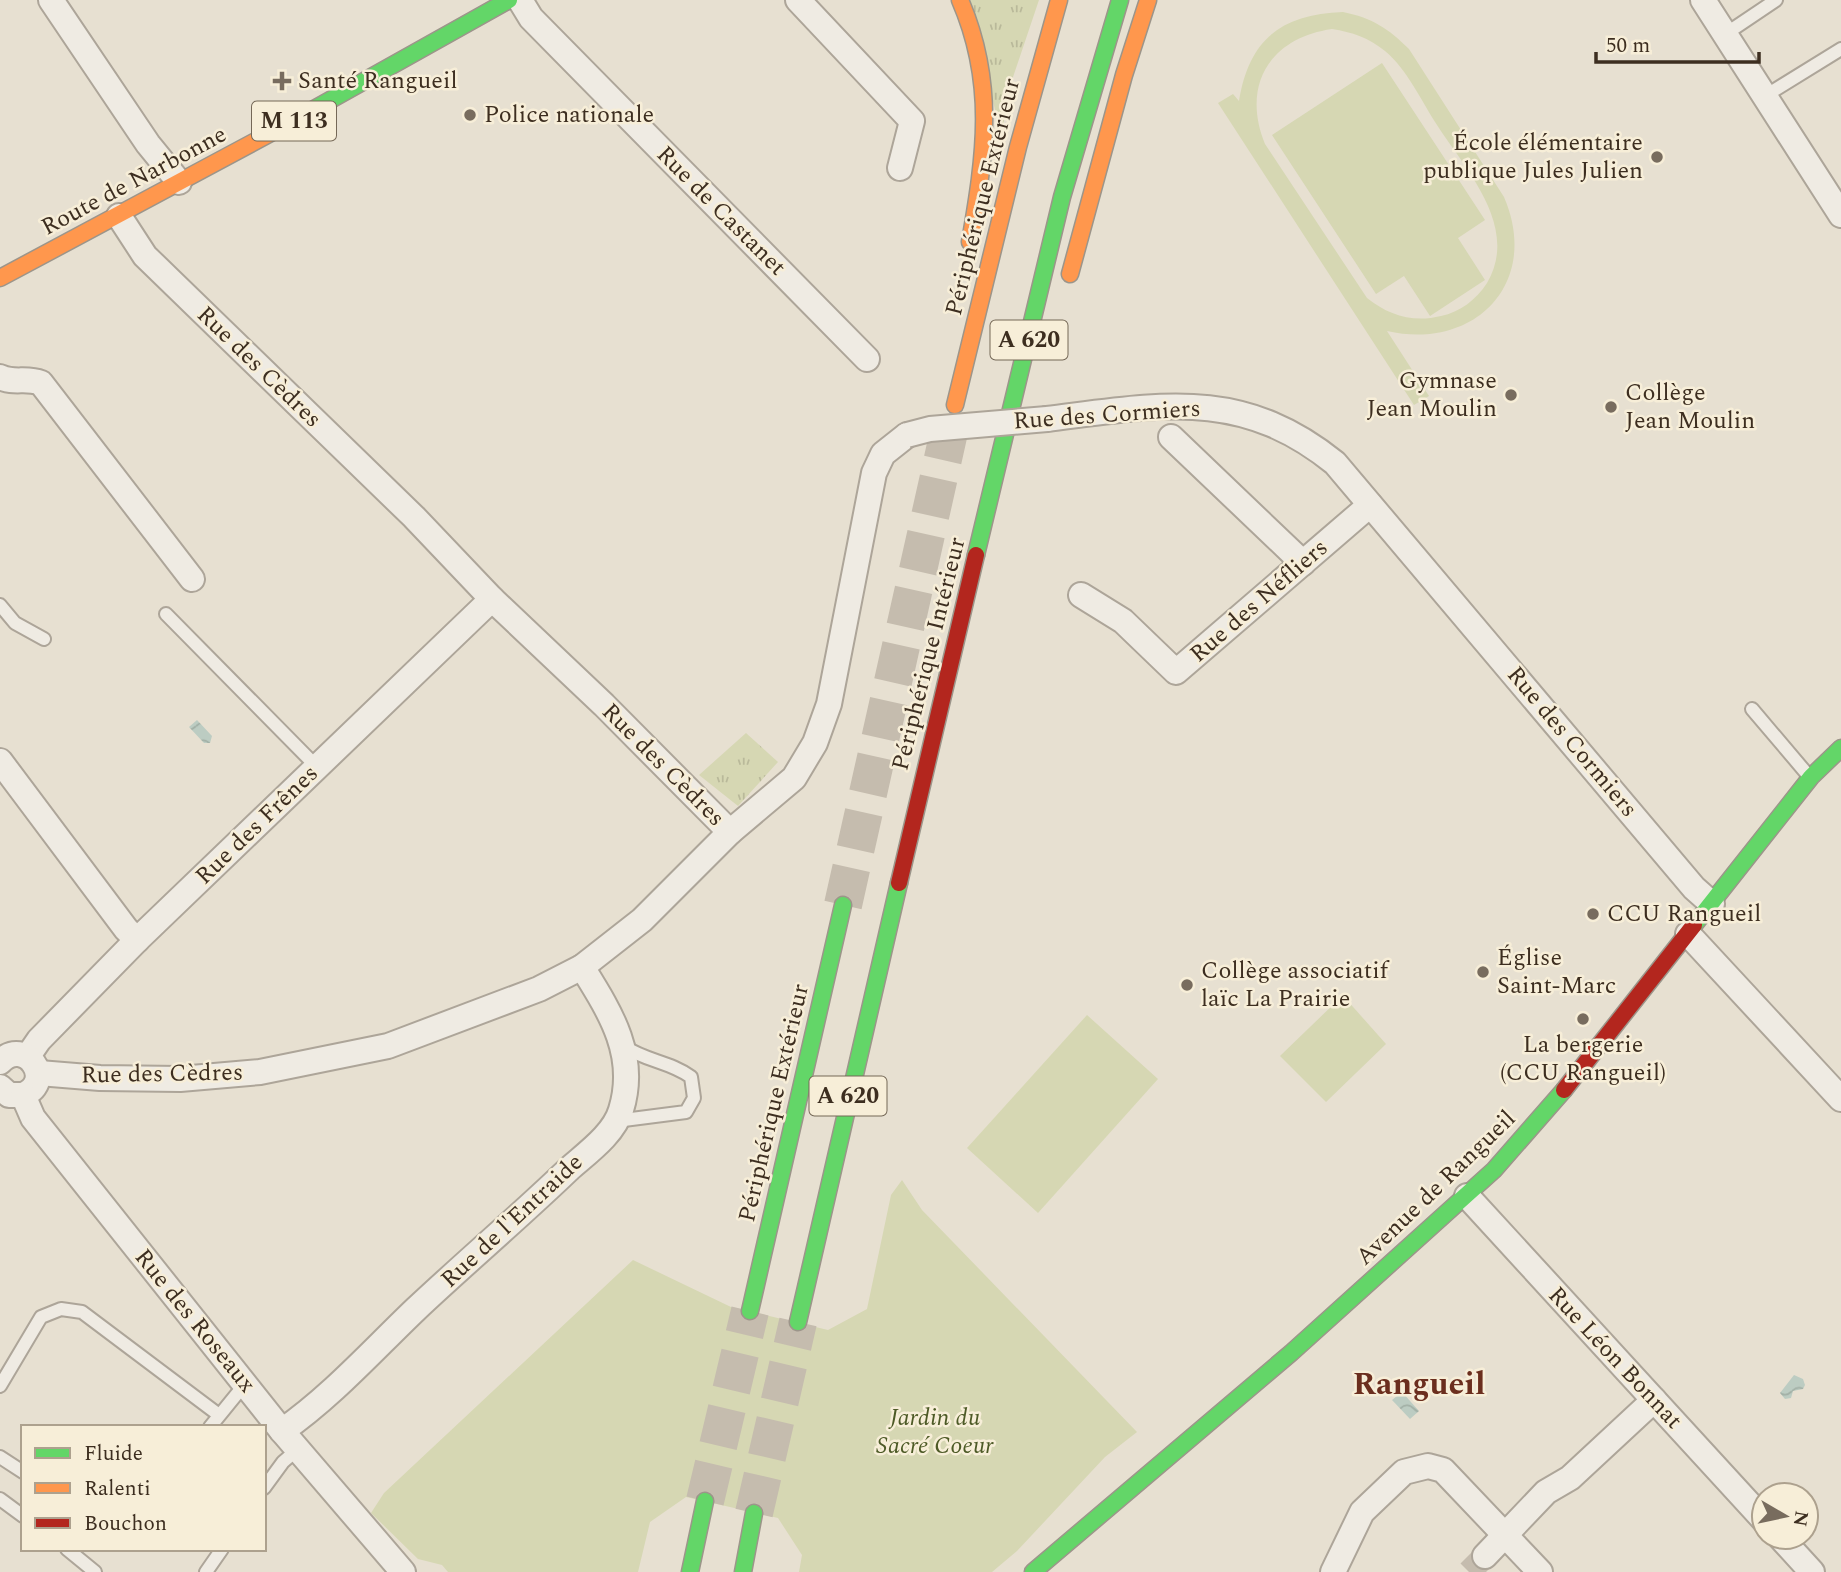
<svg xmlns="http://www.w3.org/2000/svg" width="1841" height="1572" viewBox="0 0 1841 1572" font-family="Spectral,serif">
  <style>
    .grass { fill: url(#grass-tufts) }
    .garden { fill: #d6d7b3; fill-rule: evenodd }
    .water { fill: url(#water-waves) }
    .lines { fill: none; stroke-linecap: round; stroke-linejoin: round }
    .street-tunnel { stroke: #c5bcae; stroke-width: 24; stroke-dasharray: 24 12; stroke-linecap: butt }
    .highway-tunnel { stroke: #c5bcae; stroke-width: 38; stroke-dasharray: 38 19; stroke-linecap: butt }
    .lane-casing { stroke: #ada599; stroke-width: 16 }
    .street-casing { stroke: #ada599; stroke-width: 28 }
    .fast-casing { stroke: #9c958a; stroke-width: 19 }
    .slow-casing { stroke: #9c958a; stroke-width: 19 }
    .jam-casing { stroke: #9c958a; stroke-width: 19 }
    .lane { stroke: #efebe3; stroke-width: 12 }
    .street { stroke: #efebe3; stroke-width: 24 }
    .fast { stroke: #63d668; stroke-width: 16 }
    .slow { stroke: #ff974d; stroke-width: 16 }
    .jam { stroke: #b3261e; stroke-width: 16 }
    .street-bridge-casing { stroke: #ada599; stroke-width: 28; stroke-linecap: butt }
    .street-bridge { stroke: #efebe3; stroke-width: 24 }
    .poi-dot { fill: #786c5e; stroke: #f7eed8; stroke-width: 2.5 }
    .labels { text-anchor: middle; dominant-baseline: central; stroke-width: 5; stroke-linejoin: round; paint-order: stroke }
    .shield { fill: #f7eed8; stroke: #756857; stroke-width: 2 }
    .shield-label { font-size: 23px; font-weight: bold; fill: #3d2e20 }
    .poi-label { font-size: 24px; fill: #3d2e20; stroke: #f7eed8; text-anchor: start }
    .street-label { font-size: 24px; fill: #3d2e20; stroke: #f7eed8 }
    .park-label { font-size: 24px; font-style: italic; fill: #4d5a26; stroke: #f7eed8 }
    .district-label { font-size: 32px; font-weight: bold; fill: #6b2e1e; stroke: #f7eed8 }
  </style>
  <defs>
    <pattern id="grass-tufts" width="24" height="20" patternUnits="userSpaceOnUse" patternTransform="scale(1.75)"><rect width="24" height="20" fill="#d6d7b3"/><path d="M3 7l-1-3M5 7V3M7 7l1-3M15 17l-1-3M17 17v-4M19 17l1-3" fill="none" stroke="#b9b99a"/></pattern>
    <pattern id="water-waves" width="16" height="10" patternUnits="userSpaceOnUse" patternTransform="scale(1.75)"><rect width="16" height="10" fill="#bcccc2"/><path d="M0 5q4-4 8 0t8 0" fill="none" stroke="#a2b0a6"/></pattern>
  </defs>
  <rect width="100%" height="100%" fill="#e7e0d1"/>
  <g class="grass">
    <path d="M970 0H1039L1012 80 1001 136Z"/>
    <path d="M746 733 778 762 738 806 699 775Z"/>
  </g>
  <g class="garden">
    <path d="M1343 12C1372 18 1388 28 1409 49L1504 197C1541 283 1475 351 1387 331L1429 396 1414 405 1218 103 1233 94 1239 101C1249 39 1282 14 1343 12ZM1332 29C1352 32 1369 38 1385 51 1407 69 1422 102 1437 125 1466 170 1520 227 1487 283 1476 300 1460 312 1441 316 1413 323 1388 315 1367 298L1265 144C1241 85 1270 38 1332 29Z"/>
    <path d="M1382 63 1485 220 1458 238 1485 280 1430 316 1404 276 1376 294 1272 135Z"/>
    <path d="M1346 999 1386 1044 1326 1102 1280 1056 1338 1000Z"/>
    <path d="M1087 1015 1158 1079 1038 1213 967 1148Z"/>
    <path d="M902 1180 922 1210 1137 1432 1105 1457 1017 1551 992 1572H799L802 1555 778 1518 686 1497 650 1522 638 1572H448L442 1565 418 1559 371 1513 384 1493 633 1260 731 1307 828 1330 867 1309 891 1195Z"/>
  </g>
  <g class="water">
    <path d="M197 720 212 736 210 743H204L189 727Z"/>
    <path d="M1794 1375 1803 1379 1805 1385 1803 1389 1793 1391 1791 1398 1785 1399 1780 1393Z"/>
    <path d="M1402 1392 1419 1411 1410 1419 1392 1400Z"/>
  </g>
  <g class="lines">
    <path class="street-tunnel" d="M1469 1572 1485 1556"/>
    <g class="highway-tunnel">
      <path d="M843 905 955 405"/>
      <path d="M705 1501 750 1311"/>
      <path d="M754 1513 798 1322"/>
    </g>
    <defs>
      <g id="lane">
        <path d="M1724 35 1776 0"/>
        <path d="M1765 96 1841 49"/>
        <path d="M0 605 15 623 44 639"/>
        <path d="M166 614 318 768"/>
        <path d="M1752 709 1808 775"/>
        <path d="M616 1121 686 1112 694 1098 691 1077C671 1062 646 1061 625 1047"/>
        <path d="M0 1386 41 1317 61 1309 82 1312 219 1415"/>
        <path d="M210 1427 245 1384"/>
        <path d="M0 1457 23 1472"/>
        <path d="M264 1488 283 1462 298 1449"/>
        <path d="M0 1499 23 1516"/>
        <path d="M67 1549 95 1572"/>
        <path d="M206 1572 222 1549"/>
      </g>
      <g id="street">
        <path d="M51 0 148 144 179 182"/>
        <path d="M520 0 531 18 867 359"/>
        <path d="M798 0 912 121 900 168"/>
        <path d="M1703 0 1841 215"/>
        <path d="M0 377C14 384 26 377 41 383L192 579"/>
        <path d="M1047 419C1160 405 1241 387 1335 463L1694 888 1712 904"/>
        <path d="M1171 437 1303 563"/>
        <path d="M1081 595 1123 621 1176 672 1370 505"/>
        <path d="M0 761 126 929 137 940"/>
        <path d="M730 832 794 778 815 743 829 704 874 473 883 454 907 435"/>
        <path d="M1688 934 1841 1099"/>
        <path d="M28 1056 39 1040 137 940 492 599"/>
        <path d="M0 1062C25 1036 57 1081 23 1095H9L0 1087"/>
        <path d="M39 1073 100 1078 180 1079 260 1072 388 1046 539 989 582 967 642 920 730 832 604 705 492 599 414 517 145 256 119 216"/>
        <path d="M23 1095 33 1118 282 1431 403 1572"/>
        <path d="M1467 1196 1764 1520"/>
        <path d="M282 1431C332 1396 372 1351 416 1309 466 1262 519 1217 569 1169 587 1153 614 1134 621 1110 638 1055 610 1012 582 967"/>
        <path d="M1780 1537 1812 1572"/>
        <path d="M1485 1556 1546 1492 1570 1478 1654 1400"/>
        <path d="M1333 1572 1362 1512 1404 1472 1428 1466 1443 1470 1540 1572"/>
      </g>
      <g id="fast">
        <path d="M282 127 509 0"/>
        <path d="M976 555 1062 197 1120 0"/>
        <path d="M1694 925 1811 777 1841 748"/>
        <path d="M750 1311 843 905"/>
        <path d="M798 1322 899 883"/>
        <path d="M690 1572 705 1501"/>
        <path d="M743 1572 754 1513"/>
        <path d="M1033 1572 1291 1353 1494 1170 1564 1090"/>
      </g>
      <g id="slow">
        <path d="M960 0C996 83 985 156 970 242"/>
        <path d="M1070 274 1124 75 1148 0"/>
        <path d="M0 278 282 127"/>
        <path d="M955 405 1018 147 1059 0"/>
      </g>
      <g id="jam">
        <path d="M899 883 976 555"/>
        <path d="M1564 1090 1694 925"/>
      </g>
    </defs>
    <use href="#lane" class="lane-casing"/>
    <use href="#street" class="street-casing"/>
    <use href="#fast" class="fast-casing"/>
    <use href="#slow" class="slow-casing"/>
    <use href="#jam" class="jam-casing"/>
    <use href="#lane" class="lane"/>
    <use href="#street" class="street"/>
    <use href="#fast" class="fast"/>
    <use href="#slow" class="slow"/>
    <use href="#jam" class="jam"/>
    <defs>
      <path id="street-bridge" d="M907 435 930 429 1047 419"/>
    </defs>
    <use href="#street-bridge" class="street-bridge-casing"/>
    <use href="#street-bridge" class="street-bridge"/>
  </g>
  <g class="poi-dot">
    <path d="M278.5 70.5h7v7h7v7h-7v7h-7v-7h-7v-7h7z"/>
    <circle cx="470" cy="115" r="7"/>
    <circle cx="1657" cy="157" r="7"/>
    <circle cx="1511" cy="395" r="7"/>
    <circle cx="1611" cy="407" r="7"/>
    <circle cx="1593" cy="914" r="7"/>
    <circle cx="1483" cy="972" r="7"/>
    <circle cx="1187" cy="985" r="7"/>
    <circle cx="1583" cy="1019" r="7"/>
  </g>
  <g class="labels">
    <g class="shield">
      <rect x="252" y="101.5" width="84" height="39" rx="5"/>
      <rect x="990.5" y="320.5" width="77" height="39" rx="5"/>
      <rect x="809.5" y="1076.5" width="77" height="39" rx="5"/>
    </g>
    <g class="shield-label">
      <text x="294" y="121">M 113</text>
      <text x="1029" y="340">A 620</text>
      <text x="848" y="1096">A 620</text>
    </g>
    <g class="poi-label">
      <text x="298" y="81">Santé Rangueil</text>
      <text x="484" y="115">Police nationale</text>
      <text x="1643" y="143" text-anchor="end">École élémentaire<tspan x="1643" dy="28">publique Jules Julien</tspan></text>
      <text x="1497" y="381" text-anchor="end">Gymnase<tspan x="1497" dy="28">Jean Moulin</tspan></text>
      <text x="1625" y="393">Collège<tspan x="1625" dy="28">Jean Moulin</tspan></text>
      <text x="1607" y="914">CCU Rangueil</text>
      <text x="1497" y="958">Église<tspan x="1497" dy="28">Saint-Marc</tspan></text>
      <text x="1201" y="971">Collège associatif<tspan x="1201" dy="28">laïc La Prairie</tspan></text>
      <text x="1583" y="1045" text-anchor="middle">La bergerie<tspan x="1583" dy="28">(CCU Rangueil)</tspan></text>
    </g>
    <g class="street-label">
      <text transform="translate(134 181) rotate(-28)">Route de Narbonne</text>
      <text transform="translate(983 197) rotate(-76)">Périphérique Extérieur</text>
      <text transform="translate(721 211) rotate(45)">Rue de Castanet</text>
      <text transform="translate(259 367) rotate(44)">Rue des Cèdres</text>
      <text transform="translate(1107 415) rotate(-4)">Rue des Cormiers</text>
      <text transform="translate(1259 601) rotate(-41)">Rue des Néfliers</text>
      <text transform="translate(929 654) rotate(-76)">Périphérique Intérieur</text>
      <text transform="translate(1572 742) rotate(50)">Rue des Cormiers</text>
      <text transform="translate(663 765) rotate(45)">Rue des Cèdres</text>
      <text transform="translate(257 825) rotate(-44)">Rue des Frênes</text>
      <text transform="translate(162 1074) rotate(-1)">Rue des Cèdres</text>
      <text transform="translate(774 1103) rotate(-77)">Périphérique Extérieur</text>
      <text transform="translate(1436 1188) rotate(-44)">Avenue de Rangueil</text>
      <text transform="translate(512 1221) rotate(-43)">Rue de l'Entraide</text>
      <text transform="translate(195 1321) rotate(51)">Rue des Roseaux</text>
      <text transform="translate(1615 1358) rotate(47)">Rue Léon Bonnat</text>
    </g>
    <g class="park-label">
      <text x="935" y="1418">Jardin du<tspan x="935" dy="28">Sacré Coeur</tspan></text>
    </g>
    <g class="district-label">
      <text x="1419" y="1384">Rangueil</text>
    </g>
  </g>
  <rect x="21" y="1425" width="245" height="126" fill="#f7eed8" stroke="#ada18e" stroke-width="2"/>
  <rect x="35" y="1448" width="35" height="10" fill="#63d668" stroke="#ada18e" stroke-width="2"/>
  <text x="84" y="1460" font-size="21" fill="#3d2e20">Fluide</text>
  <rect x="35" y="1483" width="35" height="10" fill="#ff974d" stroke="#ada18e" stroke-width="2"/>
  <text x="84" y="1495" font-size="21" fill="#3d2e20">Ralenti</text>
  <rect x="35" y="1518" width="35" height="10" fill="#b3261e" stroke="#ada18e" stroke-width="2"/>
  <text x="84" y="1530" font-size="21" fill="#3d2e20">Bouchon</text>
  <g transform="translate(1785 1516) rotate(99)"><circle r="33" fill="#f7eed8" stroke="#ada18e" stroke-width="2"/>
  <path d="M0-5L12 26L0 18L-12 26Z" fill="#786c5e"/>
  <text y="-10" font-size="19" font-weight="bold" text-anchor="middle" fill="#3d2e20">N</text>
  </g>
  <path d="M1596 52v10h163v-10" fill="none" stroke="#3d2e20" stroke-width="3.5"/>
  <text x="1606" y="52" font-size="21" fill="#3d2e20" stroke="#f7eed8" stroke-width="5" paint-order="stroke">50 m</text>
</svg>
